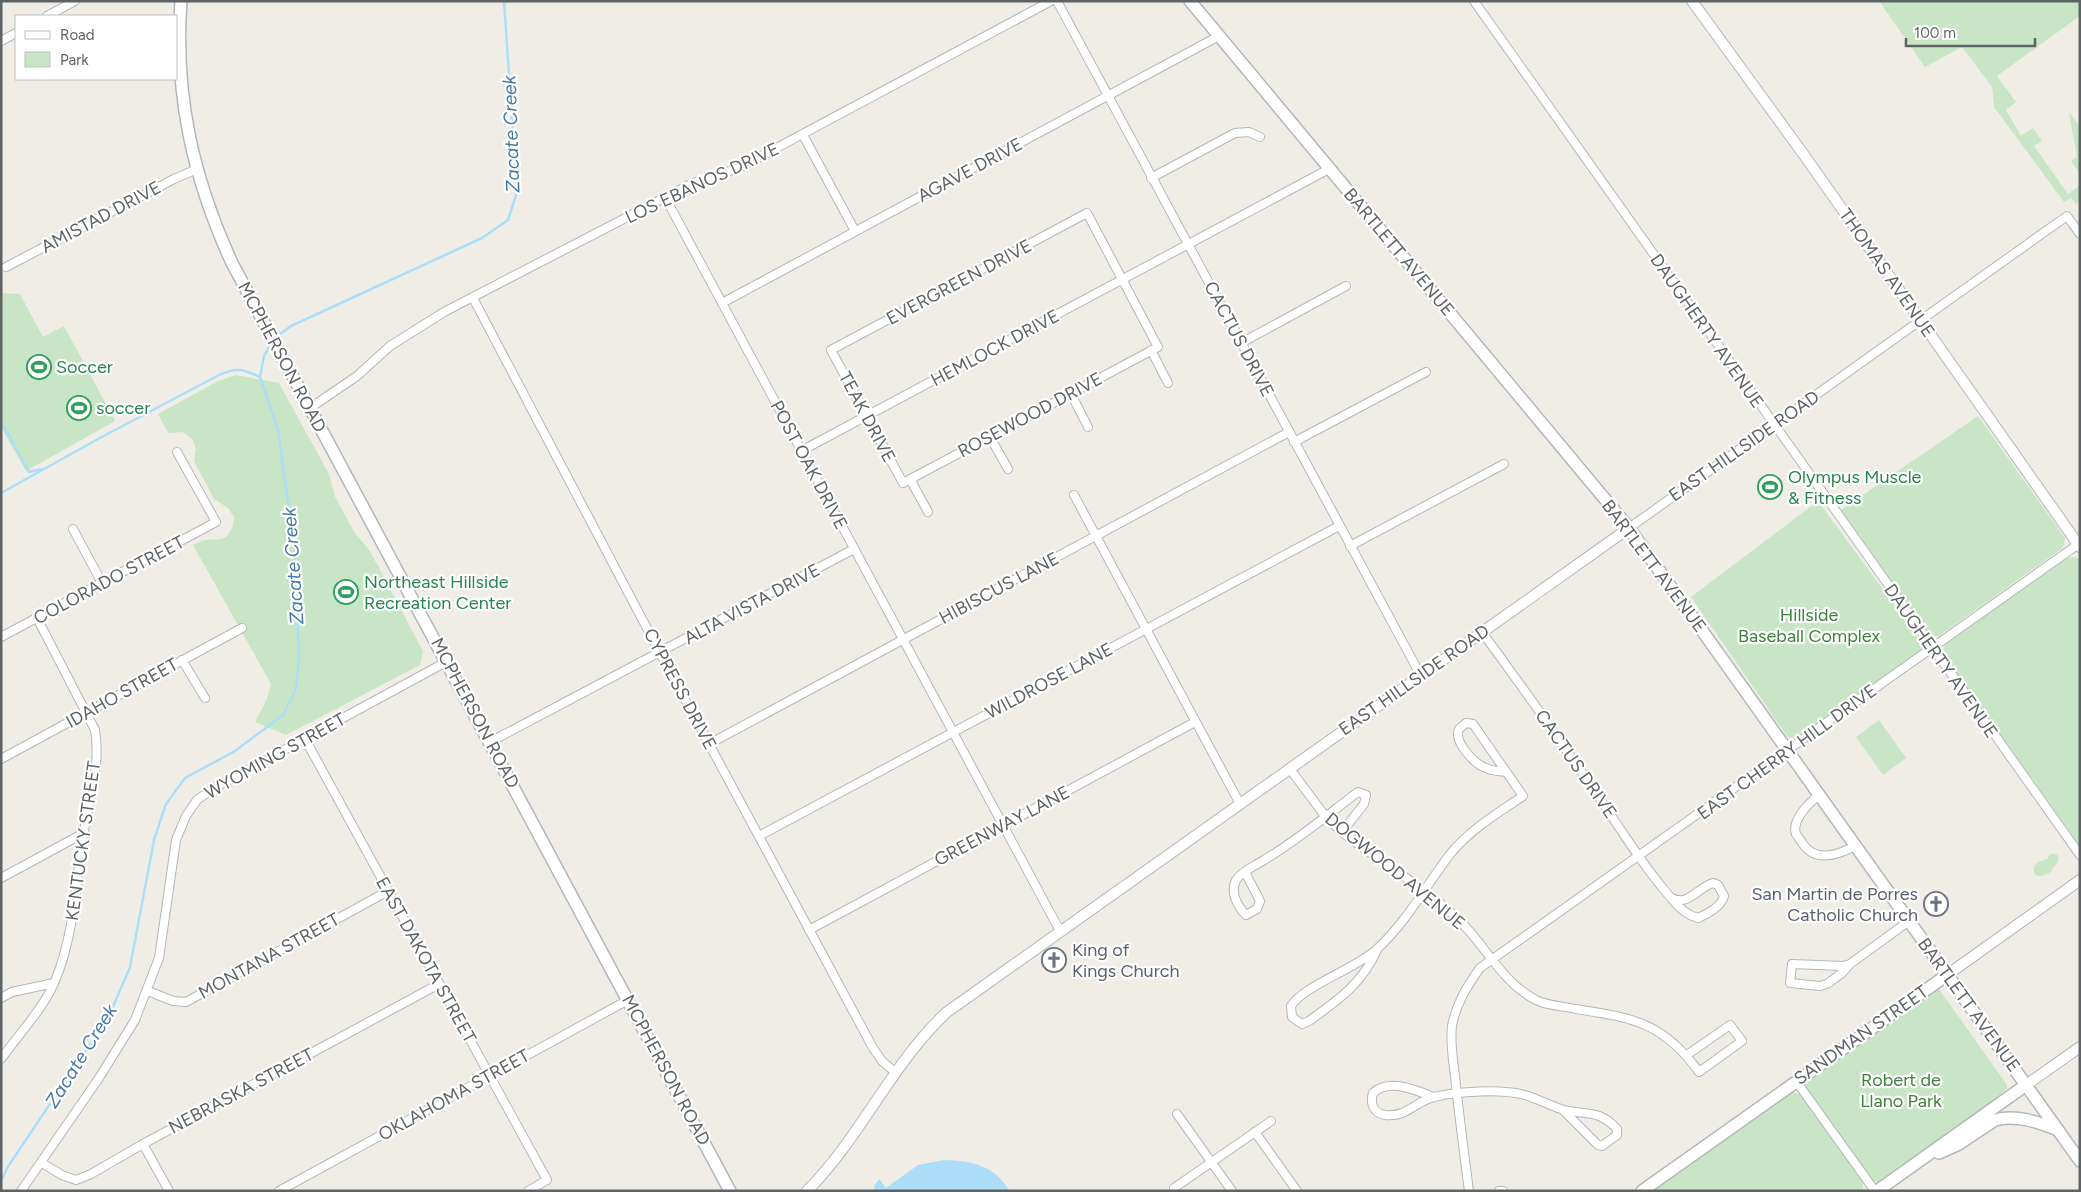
<svg xmlns="http://www.w3.org/2000/svg" width="2081" height="1192" viewBox="0 0 2081 1192" font-family="Figtree,sans-serif">
  <style>
    .green { fill: #c8e6c5 }
    .water { fill: #acdefa }
    .lines { fill: none; stroke-linecap: round; stroke-linejoin: round }
    .stream { stroke: #acdefa; stroke-width: 2.5 }
    .minor-casing { stroke: #b4b7bb; stroke-width: 10 }
    .tertiary-casing { stroke: #b4b7bb; stroke-width: 12 }
    .secondary-casing { stroke: #b3b7bb; stroke-width: 14 }
    .minor { stroke: #fff; stroke-width: 8 }
    .tertiary { stroke: #fff; stroke-width: 10 }
    .secondary { stroke: #fff; stroke-width: 11 }
    .labels { text-anchor: middle; dominant-baseline: central; stroke-width: 4.5; stroke-linejoin: round; paint-order: stroke }
    .street-label { font-size: 18px; fill: #5e6366; stroke: #fff }
    .leisure-label { font-size: 18px; fill: #27864d; stroke: #fff; text-anchor: start }
    .park-label { font-size: 18px; fill: #3c823a; stroke: #fff }
    .worship-label { font-size: 18px; fill: #5b616d; stroke: #fff; text-anchor: end }
    .water-label { font-size: 19px; font-style: italic; fill: #467aa4; stroke: #fff }
  </style>
  <rect width="100%" height="100%" fill="#f0ede7"/>
  <g class="green">
    <path d="M1879 1H2080V16L1997 76 2016 102 2006 110 2021 136 2033 128 2042 141 2034 146 2068 194 2080 185V201L2076 204 2071 198 2064 202 1994 107 1992 87 1962 47 1925 67Z"/>
    <path d="M2069 112 2080 127V174L2071 161 2077 157Z"/>
    <path d="M1 293 20 294 43 337 64 326 115 421 26 471 1 427Z"/>
    <path d="M236 375 279 383 329 474 335 497 355 533 370 551 423 651 420 665 286 735 255 722 266 701 271 684 193 545 204 540 221 539 226 537 233 526 234 517 228 508 214 499 194 461 196 449 193 440 183 432 168 433 158 414 218 381Z"/>
    <path d="M1978 416 2065 538 2064 544 2061 549 1939 636 1931 637 1841 510Z"/>
    <path d="M1818 501 1923 644 1922 650 1798 736 1792 738 1787 736 1691 597Z"/>
    <path d="M2074 557 2080 559V846L1942 652 1945 644 2067 558Z"/>
    <path d="M1879 720 1906 758 1883 775 1856 737Z"/>
    <path d="M2050 854H2056L2058 856V862L2053 867 2051 872 2042 876H2037L2034 873V866L2040 861 2047 859Z"/>
    <path d="M1939 989 2007 1085V1088L1989 1105 1882 1181 1876 1182 1871 1180 1804 1088V1083L1807 1078 1933 990Z"/>
    <path d="M1792 1092 1801 1095 1863 1181V1191H1650L1783 1096Z"/>
  </g>
  <path class="water" d="M944 1160C974 1161 993 1165 1010 1191H875L874 1186 879 1179 886 1188 918 1165Z"/>
  <g class="lines">
    <g class="stream">
      <path d="M276 337 291 326 482 238 508 220 517 192 504 1"/>
      <path d="M1 421 29 472 42 469"/>
      <path d="M1 493 98 439 219 375C237 367 243 369 260 377"/>
      <path d="M1 1181 9 1165 109 1016 130 967 154 840 166 804 185 778 235 751 283 715 296 689 299 656 294 546 278 430 260 377 264 356 271 343"/>
    </g>
    <defs>
      <g id="minor">
        <path d="M1057 1 1421 676"/>
        <path d="M1474 1 2080 855"/>
        <path d="M47 16 75 1"/>
        <path d="M1 41 16 33"/>
        <path d="M803 135 855 231"/>
        <path d="M1151 178 1235 133 1249 132 1260 137"/>
        <path d="M665 197 1060 931"/>
        <path d="M1087 213 1158 347 903 483 831 350Z"/>
        <path d="M6 267 174 179 197 169"/>
        <path d="M473 298 660 653 873 1048 882 1061 896 1073"/>
        <path d="M722 303 1219 36"/>
        <path d="M1241 343 1346 286"/>
        <path d="M1151 350 1168 383"/>
        <path d="M1071 394 1088 427"/>
        <path d="M310 408 357 376 390 346 444 312 693 183 739 168 1051 1"/>
        <path d="M990 437 1008 469"/>
        <path d="M1294 442 1426 372"/>
        <path d="M801 451 1329 169"/>
        <path d="M910 479 928 512"/>
        <path d="M1074 495 1240 804"/>
        <path d="M1629 528 2067 216 2080 234"/>
        <path d="M73 529 102 583"/>
        <path d="M1350 546 1504 464"/>
        <path d="M1482 632C1521 685 1559 739 1596 793 1620 828 1643 866 1671 898 1678 907 1686 915 1698 918 1707 914 1722 906 1724 896L1718 885 1713 883C1697 888 1687 908 1670 897"/>
        <path d="M1 637 216 522 177 452"/>
        <path d="M182 660 205 698"/>
        <path d="M305 739 547 1180 528 1191"/>
        <path d="M490 742 854 549"/>
        <path d="M709 744 1289 432"/>
        <path d="M1 759 242 628"/>
        <path d="M1290 769 1325 816 1342 832C1380 862 1423 886 1457 918 1485 944 1501 982 1536 1000 1548 1006 1563 1006 1576 1009 1633 1018 1663 1022 1699 1072L1742 1041 1730 1025 1687 1055"/>
        <path d="M1819 795C1810 802 1791 820 1796 834 1798 837 1801 841 1803 844 1816 863 1838 855 1855 846"/>
        <path d="M759 836 1339 526"/>
        <path d="M1245 872 1260 901 1257 909 1246 915C1237 906 1230 892 1236 880 1242 871 1255 866 1264 860 1298 840 1327 815 1358 792L1366 795 1364 804 1342 832"/>
        <path d="M1 878 84 833"/>
        <path d="M809 930 1195 722"/>
        <path d="M1377 950C1362 984 1338 1000 1309 1021L1302 1024 1292 1017 1291 1006C1303 986 1355 969 1376 950 1407 922 1426 885 1451 853 1471 829 1498 813 1523 796L1473 724 1466 723 1459 729C1453 741 1474 764 1486 768 1491 771 1499 771 1505 772"/>
        <path d="M1850 964 1843 966 1792 964 1790 983 1820 986 1827 984 1842 973 1850 964 1909 921"/>
        <path d="M148 991 173 1001 186 1002 388 891"/>
        <path d="M1 998 12 992 54 983"/>
        <path d="M1 1059C19 1034 43 1009 55 981 74 936 76 883 83 836 89 801 101 765 95 730L37 618"/>
        <path d="M1796 1081 1875 1191"/>
        <path d="M1433 1097C1416 1090 1389 1078 1373 1093 1370 1103 1373 1113 1385 1115 1406 1118 1416 1101 1434 1097 1458 1091 1502 1089 1525 1095 1538 1099 1549 1105 1561 1109 1584 1116 1598 1108 1617 1129V1135L1602 1146 1598 1145 1563 1110"/>
        <path d="M1177 1114 1232 1191"/>
        <path d="M1255 1132 1297 1191"/>
        <path d="M143 1144 169 1191"/>
        <path d="M42 1163 62 1175 76 1180 91 1174 143 1144 439 984"/>
        <path d="M1174 1188 1271 1121"/>
        <path d="M21 1191 99 1078 135 1020 159 958 176 840 186 816 197 800 214 788 446 662"/>
        <path d="M279 1191 628 1000"/>
        <path d="M1469 1191C1464 1153 1459 1115 1455 1076 1453 1060 1450 1043 1452 1026 1456 1004 1467 986 1480 968L2080 543"/>
        <path d="M1499 1191H1503"/>
      </g>
      <g id="tertiary">
        <path d="M1692 1 1804 155 2080 547"/>
        <path d="M1947 975 2080 880"/>
        <path d="M2026 1085 2080 1047"/>
        <path d="M807 1191C861 1137 891 1064 947 1012L1629 528"/>
      </g>
      <g id="secondary">
        <path d="M181 1C174 95 193 178 232 263L730 1191"/>
        <path d="M1190 1 1629 528 2080 1161"/>
        <path d="M1939 1153 1959 1144 1995 1120C2016 1114 2038 1122 2058 1130"/>
        <path d="M1642 1191 1947 975"/>
        <path d="M1877 1191 2026 1085"/>
      </g>
    </defs>
    <use href="#minor" class="minor-casing"/>
    <use href="#tertiary" class="tertiary-casing"/>
    <use href="#secondary" class="secondary-casing"/>
    <use href="#minor" class="minor"/>
    <use href="#tertiary" class="tertiary"/>
    <use href="#secondary" class="secondary"/>
  </g>
  <defs>
    <symbol id="stadium-ring" viewBox="-11 -11 22 22"><circle r="9.5" fill="#fff" stroke="#2e9e5b" stroke-width="1.5"/><path d="M0-5a6.5 5 0 1 0 0 10a6.5 5 0 1 0 0-10ZM-3.5-1.8h7v3.6h-7Z" fill="#2e9e5b"/></symbol>
    <symbol id="church-ring" viewBox="-11 -11 22 22"><circle r="9.5" fill="#fff" stroke="#6b7280" stroke-width="1.5"/><path d="M-1.2-6h2.4v3.5h3.3v2.4h-3.3V6h-2.4V-.1h-3.3v-2.4h3.3Z" fill="#6b7280"/></symbol>
  </defs>
  <g fill-rule="evenodd">
    <use href="#stadium-ring" x="25" y="353" width="28" height="28"/>
    <use href="#stadium-ring" x="65" y="394" width="28" height="28"/>
    <use href="#stadium-ring" x="1756" y="473" width="28" height="28"/>
    <use href="#stadium-ring" x="332" y="578" width="28" height="28"/>
    <use href="#church-ring" x="1922" y="890" width="28" height="28"/>
    <use href="#church-ring" x="1040" y="946" width="28" height="28"/>
  </g>
  <g class="labels">
    <g class="street-label">
      <text transform="translate(970 170) rotate(-28)">AGAVE DRIVE</text>
      <text transform="translate(702 183) rotate(-25)">LOS EBANOS DRIVE</text>
      <text transform="translate(101 217) rotate(-28)">AMISTAD DRIVE</text>
      <text transform="translate(1399 252) rotate(50)">BARTLETT AVENUE</text>
      <text transform="translate(1887 273) rotate(55)">THOMAS AVENUE</text>
      <text transform="translate(959 282) rotate(-28)">EVERGREEN DRIVE</text>
      <text transform="translate(1707 331) rotate(55)">DAUGHERTY AVENUE</text>
      <text transform="translate(1239 339) rotate(62)">CACTUS DRIVE</text>
      <text transform="translate(995 348) rotate(-28)">HEMLOCK DRIVE</text>
      <text transform="translate(282 357) rotate(62)">MCPHERSON ROAD</text>
      <text transform="translate(1030 415) rotate(-28)">ROSEWOOD DRIVE</text>
      <text transform="translate(867 417) rotate(62)">TEAK DRIVE</text>
      <text transform="translate(1744 446) rotate(-35)">EAST HILLSIDE ROAD</text>
      <text transform="translate(809 465) rotate(62)">POST OAK DRIVE</text>
      <text transform="translate(1654 566) rotate(53)">BARTLETT AVENUE</text>
      <text transform="translate(109 580) rotate(-28)">COLORADO STREET</text>
      <text transform="translate(999 588) rotate(-28)">HIBISCUS LANE</text>
      <text transform="translate(752 604) rotate(-28)">ALTA VISTA DRIVE</text>
      <text transform="translate(1941 661) rotate(55)">DAUGHERTY AVENUE</text>
      <text transform="translate(1414 680) rotate(-35)">EAST HILLSIDE ROAD</text>
      <text transform="translate(1049 681) rotate(-28)">WILDROSE LANE</text>
      <text transform="translate(680 689) rotate(62)">CYPRESS DRIVE</text>
      <text transform="translate(122 693) rotate(-29)">IDAHO STREET</text>
      <text transform="translate(475 713) rotate(62)">MCPHERSON ROAD</text>
      <text transform="translate(1787 752) rotate(-36)">EAST CHERRY HILL DRIVE</text>
      <text transform="translate(275 756) rotate(-29)">WYOMING STREET</text>
      <text transform="translate(1576 764) rotate(55)">CACTUS DRIVE</text>
      <text transform="translate(1002 826) rotate(-28)">GREENWAY LANE</text>
      <text transform="translate(83 841) rotate(-82)">KENTUCKY STREET</text>
      <text transform="translate(1395 871) rotate(39)">DOGWOOD AVENUE</text>
      <text transform="translate(269 956) rotate(-29)">MONTANA STREET</text>
      <text transform="translate(426 960) rotate(61)">EAST DAKOTA STREET</text>
      <text transform="translate(1969 1005) rotate(54)">BARTLETT AVENUE</text>
      <text transform="translate(1861 1035) rotate(-35)">SANDMAN STREET</text>
      <text transform="translate(666 1070) rotate(62)">MCPHERSON ROAD</text>
      <text transform="translate(241 1091) rotate(-28)">NEBRASKA STREET</text>
      <text transform="translate(454 1095) rotate(-29)">OKLAHOMA STREET</text>
    </g>
    <g class="leisure-label">
      <text x="56" y="367">Soccer</text>
      <text x="96" y="408">soccer</text>
      <text x="1788" y="477">Olympus Muscle<tspan x="1788" dy="21">&amp; Fitness</tspan></text>
      <text x="364" y="582">Northeast Hillside<tspan x="364" dy="21">Recreation Center</tspan></text>
    </g>
    <g class="park-label">
      <text x="1809" y="615">Hillside<tspan x="1809" dy="21">Baseball Complex</tspan></text>
      <text x="1901" y="1080">Robert de<tspan x="1901" dy="21">Llano Park</tspan></text>
    </g>
    <g class="worship-label">
      <text x="1918" y="894">San Martin de Porres<tspan x="1918" dy="21">Catholic Church</tspan></text>
      <text x="1072" y="950" text-anchor="start">King of<tspan x="1072" dy="21">Kings Church</tspan></text>
    </g>
    <g class="water-label">
      <text transform="translate(511 134) rotate(-92)">Zacate Creek</text>
      <text transform="translate(293 566) rotate(-94)">Zacate Creek</text>
      <text transform="translate(81 1056) rotate(-58)">Zacate Creek</text>
    </g>
  </g>
  <rect width="2081" height="1192" fill="none" stroke="#5e6366" stroke-width="5"/>
  <rect x="15" y="15" width="162" height="65" fill="#ffffff" stroke="#bfc1c2"/>
  <rect x="25" y="31" width="25" height="8" fill="#ffffff" stroke="#bfc1c2"/>
  <text x="60" y="40" font-size="15" fill="#5e6366">Road</text>
  <rect x="25" y="52" width="25" height="15" fill="#c8e6c5" stroke="#bfc1c2"/>
  <text x="60" y="65" font-size="15" fill="#5e6366">Park</text>
  <path d="M1906 38v8h129v-8" fill="none" stroke="#5e6366" stroke-width="2.5"/>
  <text x="1914" y="38" font-size="15" fill="#5e6366" stroke="#ffffff" stroke-width="4" paint-order="stroke">100 m</text>
</svg>
